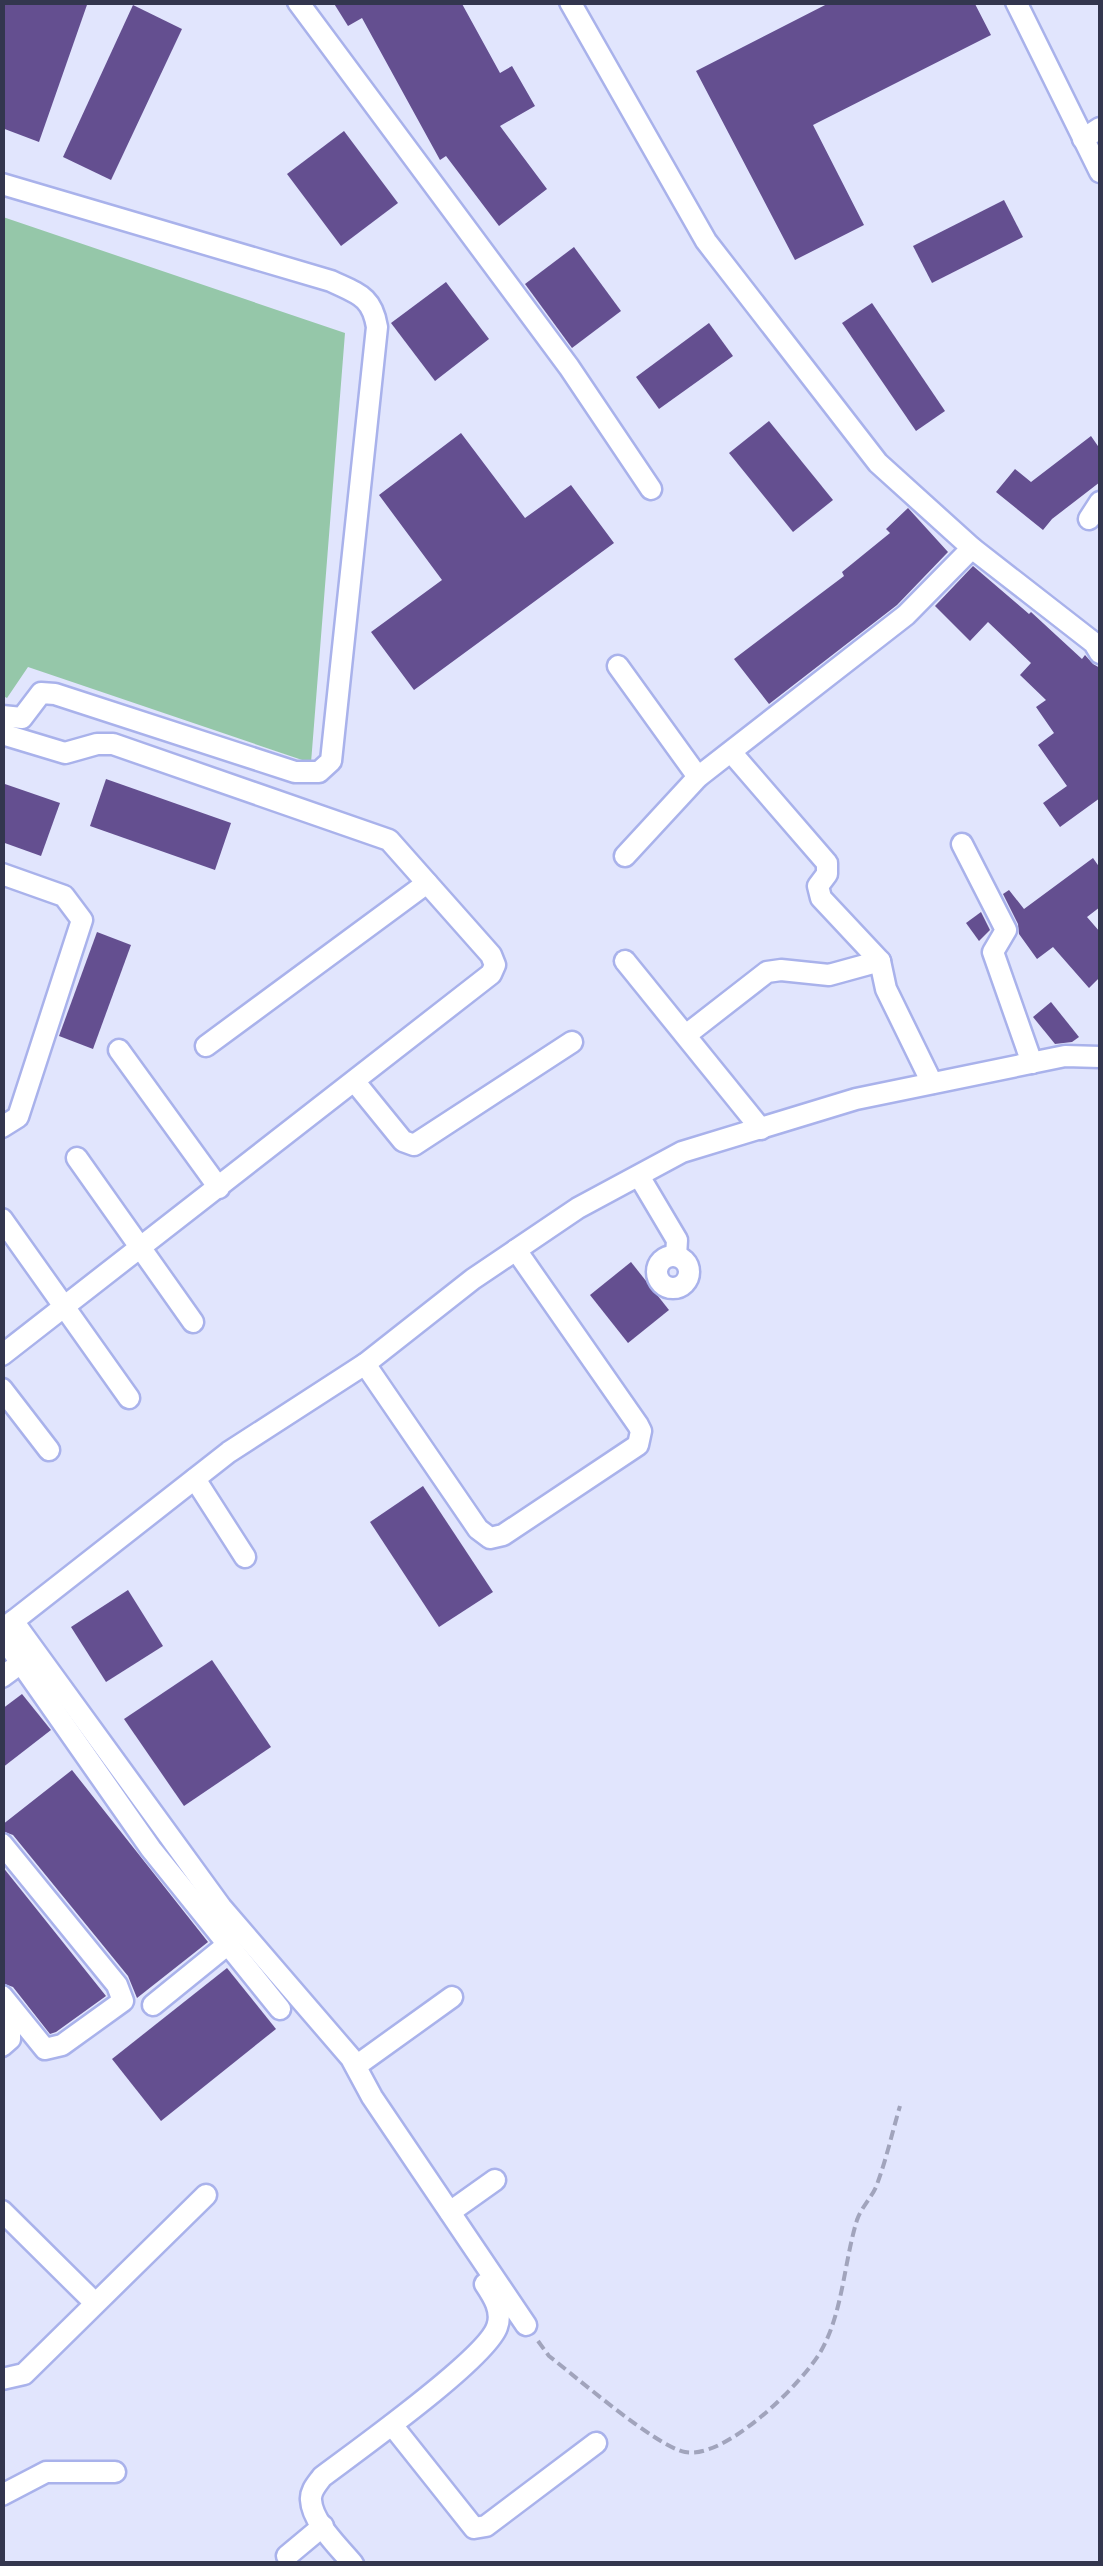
<svg xmlns="http://www.w3.org/2000/svg" width="1103" height="2566" viewBox="0 0 1103 2566" font-family="Commissioner,sans-serif">
  <style>
    .green { fill: #95c7a9 }
    .building { fill: #644f90 }
    .lines { fill: none; stroke-linecap: round; stroke-linejoin: round }
    .minor-casing { stroke: #a9b2eb; stroke-width: 25 }
    .path { stroke: #a1a4bc; stroke-width: 4; stroke-dasharray: 10 5; stroke-linecap: butt }
    .minor { stroke: #fff; stroke-width: 20 }
  </style>
  <rect width="100%" height="100%" fill="#e1e5fd"/>
  <path class="green" d="M3 217 345 333 311 763 28 667 7 698 3 696Z"/>
  <g class="building">
    <path d="M2 2H88L39 142 2 128Z"/>
    <path d="M333 2H461L500 73 512 66 535 106 500 126 547 189 499 226 446 156 440 160 362 18 348 26Z"/>
    <path d="M831 2H974L991 35 813 125 864 225 795 260 696 71Z"/>
    <path d="M133 5 182 29 111 180 63 157Z"/>
    <path d="M344 131 398 203 341 246 287 174Z"/>
    <path d="M1004 200 1023 237 932 283 913 246Z"/>
    <path d="M574 247 621 311 572 348 525 284Z"/>
    <path d="M446 282 489 339 435 381 391 323Z"/>
    <path d="M872 303 945 411 916 431 842 323Z"/>
    <path d="M709 323 733 356 659 409 636 377Z"/>
    <path d="M769 421 833 500 793 532 729 453Z"/>
    <path d="M461 433 525 518 571 485 614 543 414 690 371 632 442 580 379 495Z"/>
    <path d="M1091 436 1100 449V482L1052 519 1043 530 996 492 1015 469 1031 482Z"/>
    <path d="M908 508 948 552 897 605 769 704 734 659 844 576 842 572 890 533 886 529Z"/>
    <path d="M973 566 1029 614 1031 612 1082 659 1085 655 1093 664 1100 668V798L1060 827 1043 803 1067 786 1038 745 1054 733 1036 707 1046 700 1020 675 1031 663 988 622 970 641 935 606Z"/>
    <path d="M106 779 231 823 215 870 90 826Z"/>
    <path d="M2 783 60 803 41 856 2 842Z"/>
    <path d="M1093 858 1100 868V907L1087 917 1100 932V977L1089 988 1053 947 1037 959 1019 934 1018 924 1003 894 1009 890 1024 909Z"/>
    <path d="M981 912 990 930 979 941 966 923Z"/>
    <path d="M97 932 131 945 93 1049 59 1036Z"/>
    <path d="M1051 1002 1079 1037 1072 1042 1055 1044 1033 1017Z"/>
    <path d="M631 1262 669 1310 628 1343 590 1295Z"/>
    <path d="M423 1486 493 1592 439 1627 370 1522Z"/>
    <path d="M128 1590 163 1646 106 1682 71 1627Z"/>
    <path d="M212 1660 271 1747 184 1806 124 1719Z"/>
    <path d="M22 1694 51 1730 2 1768V1709Z"/>
    <path d="M72 1770 208 1942 137 1998 128 1976 13 1835 2 1831V1825Z"/>
    <path d="M2 1866 106 1996 56 2032 50 2034 13 1987 2 1983Z"/>
    <path d="M227 1968 276 2029 161 2121 112 2059Z"/>
  </g>
  <g class="lines">
    <defs>
      <g id="minor">
        <path d="M298 2 569 367 651 489"/>
        <path d="M570 2 706 241 878 463 972 548 1094 643 1100 653"/>
        <path d="M1016 2 1100 172"/>
        <path d="M1083 139 1100 128"/>
        <path d="M2 184 331 281C358 294 372 296 377 327L331 761 319 772H295L55 694 41 693 22 718 2 716"/>
        <path d="M1089 519 1100 502"/>
        <path d="M618 666 698 777"/>
        <path d="M2 734 65 753 97 744H113L389 840 491 955 495 965 491 974 2 1355"/>
        <path d="M731 752 827 863V874L818 886 821 898 880 961 886 989 932 1083"/>
        <path d="M962 844 1006 930 993 952 1032 1063"/>
        <path d="M625 856 698 777 906 615 972 548"/>
        <path d="M2 874 64 896 82 920 18 1117 2 1127"/>
        <path d="M625 961 761 1129"/>
        <path d="M686 1035 767 972 781 970 829 975 880 961"/>
        <path d="M206 1046 427 883"/>
        <path d="M119 1050 219 1188"/>
        <path d="M355 1082 403 1141 414 1145 572 1042"/>
        <path d="M77 1158 193 1322"/>
        <path d="M639 1176 677 1240 676 1256"/>
        <path d="M2 1219 129 1398"/>
        <circle cx="673" cy="1272" r="16"/>
        <path d="M365 1364 478 1529 490 1538 503 1535 638 1445 641 1431 638 1425 516 1250"/>
        <path d="M2 1389 49 1450"/>
        <path d="M195 1479 245 1557"/>
        <path d="M13 1621 221 1907 351 2058 372 2097 526 2325"/>
        <path d="M2 1630 229 1452 365 1364 473 1279 578 1208 682 1152 856 1099 1065 1056 1100 1057"/>
        <path d="M2 1636 151 1849 280 2009"/>
        <path d="M2 1677 21 1663"/>
        <path d="M2 1844 117 1985 123 2001 62 2045 45 2049 2 1996"/>
        <path d="M153 2005 227 1945"/>
        <path d="M2 2021 10 2030V2039L2 2046"/>
        <path d="M356 2066 452 1997"/>
        <path d="M2 2211 95 2303"/>
        <path d="M450 2212 495 2180"/>
        <path d="M2 2379 24 2374 206 2195"/>
        <path d="M392 2425 474 2528 486 2526 596 2443"/>
        <path d="M2 2495 46 2472H115"/>
        <path d="M287 2556 323 2526"/>
        <path d="M353 2564C339 2547 312 2522 311 2500 310 2491 317 2484 322 2477 355 2452 486 2359 497 2327 503 2311 493 2296 485 2284"/>
      </g>
    </defs>
    <use href="#minor" class="minor-casing"/>
    <path class="path" d="M538 2341 549 2356C576 2377 657 2447 685 2452 725 2460 802 2384 821 2351 843 2312 844 2262 857 2220 861 2208 871 2198 876 2187 886 2161 892 2133 900 2106"/>
    <use href="#minor" class="minor"/>
  </g>
  <rect width="1103" height="2566" fill="none" stroke="#33364e" stroke-width="10"/>
</svg>
